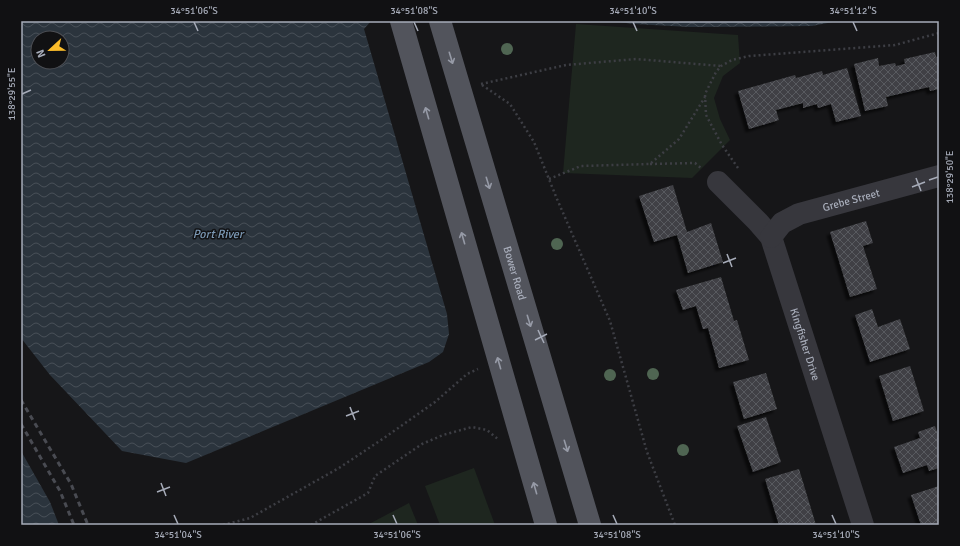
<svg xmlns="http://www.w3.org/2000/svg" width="960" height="546" viewBox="0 0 960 546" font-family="Signika,sans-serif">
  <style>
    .green { fill: #1e261f }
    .water { fill: url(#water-waves); fill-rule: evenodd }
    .building { fill: url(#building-cross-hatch); filter: url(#shadow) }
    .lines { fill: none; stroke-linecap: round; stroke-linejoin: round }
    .path { stroke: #3d3e44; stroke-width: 2.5; stroke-dasharray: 2 3; stroke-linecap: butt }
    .minor { stroke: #37373d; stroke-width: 22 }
    .major { stroke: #52545c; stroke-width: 22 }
    .rail { stroke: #494b52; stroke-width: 3; stroke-dasharray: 5 4; stroke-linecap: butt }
    .tree { fill: #4f6552 }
    .oneway { stroke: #969aa6 }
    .ticks { fill: none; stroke: #a7acb9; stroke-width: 1.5 }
    .labels { text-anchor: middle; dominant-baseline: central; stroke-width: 3; stroke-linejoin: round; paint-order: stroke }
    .street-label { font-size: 11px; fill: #a7acb9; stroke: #111113 }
    .water-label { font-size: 12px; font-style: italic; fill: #7c99b5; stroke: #111113 }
    .neatline { fill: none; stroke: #a7acb9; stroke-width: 1.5 }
    .ticks-label { font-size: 10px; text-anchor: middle; fill: #a7acb9 }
  </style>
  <defs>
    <pattern id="water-waves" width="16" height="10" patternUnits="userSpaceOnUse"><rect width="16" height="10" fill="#2b343d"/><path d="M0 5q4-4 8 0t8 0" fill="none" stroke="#474f57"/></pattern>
    <pattern id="building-cross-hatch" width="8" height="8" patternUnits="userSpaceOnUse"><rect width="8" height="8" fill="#404145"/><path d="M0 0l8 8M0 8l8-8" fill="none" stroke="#595a5e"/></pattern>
    <filter id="shadow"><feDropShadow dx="-3.5" dy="3.5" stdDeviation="1" flood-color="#0009"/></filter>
  </defs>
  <rect width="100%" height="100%" fill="#161618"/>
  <g class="green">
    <path d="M576 24 738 35 740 63 723 76 714 98 720 119 730 140 692 178 563 173Z"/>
    <path d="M474 468 495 525H440L425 486Z"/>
    <path d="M409 503 418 525H367Z"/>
  </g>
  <g class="water">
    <path d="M21 21H371L364 29 447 314 449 334 443 352 429 362 186 463 122 451 50 375 21 338ZM38 38H62V62H38Z"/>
    <path d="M611 21H838L812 26 690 27 634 24Z"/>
    <path d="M21 451 50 502 59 525H21Z"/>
  </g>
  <g class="building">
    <path d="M935 52 936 57 939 56V89L930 91 929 87 886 97 888 106 865 111 854 64 878 58 879 66 895 63 896 66 905 64 904 59Z"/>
    <path d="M847 68 861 116 836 122 831 104 818 108 817 104 803 108V103L776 110 779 120 749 129 738 91 795 75 796 78 822 71 823 75Z"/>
    <path d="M673 185 687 232 711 223 723 262 688 273 677 235 654 242 639 196Z"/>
    <path d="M866 221 873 243 863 246 877 289 850 297 830 232Z"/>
    <path d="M721 277 734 321 737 320 749 360 719 368 708 328 703 329 696 306 683 310 676 290Z"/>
    <path d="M872 309 878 327 900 319 910 349 870 362 855 315Z"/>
    <path d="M910 366 924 411 893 421 879 376Z"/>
    <path d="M766 373 777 409 744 419 733 382Z"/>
    <path d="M766 417 781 462 753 472 737 426Z"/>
    <path d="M935 426 939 438V468L929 471 927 465 903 473 894 447 920 438 918 432Z"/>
    <path d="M799 469 816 525H779L765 479Z"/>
    <path d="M939 486V516H938L939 525H921L911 495Z"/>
  </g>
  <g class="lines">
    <g class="path">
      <path d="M481 84 566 65 636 59 721 66"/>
      <path d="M482 85 510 104 534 142 557 199 610 321 647 452 675 525"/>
      <path d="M650 164 695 163 701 168"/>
      <path d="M738 168 722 145 706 115 705 94 716 72 721 66 732 60 749 56 895 45 939 33"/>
      <path d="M549 179 581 166 650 164 679 139 705 97"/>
      <path d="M223 525 250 518 339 468 384 438 435 402 467 374 478 369"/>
      <path d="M311 525 368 493 375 476 422 444 443 435 472 427 487 430 494 436 498 439"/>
    </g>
    <g class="minor">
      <path id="s1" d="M718 182 758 222 771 237 863 525"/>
      <path id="s2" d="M771 237 782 223 799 214 939 176"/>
    </g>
    <g class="major">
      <path d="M401 21 546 525"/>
      <path id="s3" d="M440 21 590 525"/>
    </g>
    <g class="rail">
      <path d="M21 400 71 484 88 525"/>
      <path d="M21 424 60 491 74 525"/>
    </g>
  </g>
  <g class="tree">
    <circle cx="507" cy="49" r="6"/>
    <circle cx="557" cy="244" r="6"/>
    <circle cx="653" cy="374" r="6"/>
    <circle cx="610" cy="375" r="6"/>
    <circle cx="683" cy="450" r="6"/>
  </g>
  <defs><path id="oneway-shaft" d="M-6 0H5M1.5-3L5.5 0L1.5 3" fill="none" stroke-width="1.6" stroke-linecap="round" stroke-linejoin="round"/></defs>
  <g class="oneway">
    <use href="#oneway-shaft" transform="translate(451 58) rotate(73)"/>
    <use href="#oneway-shaft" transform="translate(427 113) rotate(-106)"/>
    <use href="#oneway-shaft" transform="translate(488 183) rotate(73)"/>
    <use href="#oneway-shaft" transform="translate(463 238) rotate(-106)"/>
    <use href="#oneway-shaft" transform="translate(529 321) rotate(73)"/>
    <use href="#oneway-shaft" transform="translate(499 363) rotate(-106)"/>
    <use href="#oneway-shaft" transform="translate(566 446) rotate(73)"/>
    <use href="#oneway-shaft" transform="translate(535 488) rotate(-106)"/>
  </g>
  <path class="ticks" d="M194 22 198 31M414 22 418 31M633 22 637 31M853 22 857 31M22 94 31 90M916 178 921 191M929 180 938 177M912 187 925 182M727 254 732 267M723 263 736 258M538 330 544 343M535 340 547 334M350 407 355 420M346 416 359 411M161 483 166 496M157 492 170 487M174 515 178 524M393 515 397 524M613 515 617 524M832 515 836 524"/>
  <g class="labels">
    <g class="street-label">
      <text stroke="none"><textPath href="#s2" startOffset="91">Grebe Street</textPath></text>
      <text stroke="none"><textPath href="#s3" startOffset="263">Bower Road</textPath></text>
      <text stroke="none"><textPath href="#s1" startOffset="189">Kingfisher Drive</textPath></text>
    </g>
    <g class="water-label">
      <text x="218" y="234">Port River</text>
    </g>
  </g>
  <rect width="960" height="546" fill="none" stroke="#111113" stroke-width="44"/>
  <g transform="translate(50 50) rotate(248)"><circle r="19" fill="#111113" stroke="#4d4f55"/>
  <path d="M0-3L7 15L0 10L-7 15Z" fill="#fbbc2a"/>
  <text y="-6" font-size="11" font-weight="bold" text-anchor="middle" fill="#a7acb9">N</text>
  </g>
  <rect x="22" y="22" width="916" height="502" class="neatline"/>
  <g class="ticks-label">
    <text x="194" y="14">34°51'06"S</text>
    <text x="414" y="14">34°51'08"S</text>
    <text x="633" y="14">34°51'10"S</text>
    <text x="853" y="14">34°51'12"S</text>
    <text transform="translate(11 94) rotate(-90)" y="4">138°29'55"E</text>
    <text transform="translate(949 177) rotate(-90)" y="4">138°29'50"E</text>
    <text x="178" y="538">34°51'04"S</text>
    <text x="397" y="538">34°51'06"S</text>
    <text x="617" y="538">34°51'08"S</text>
    <text x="836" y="538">34°51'10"S</text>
  </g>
</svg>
